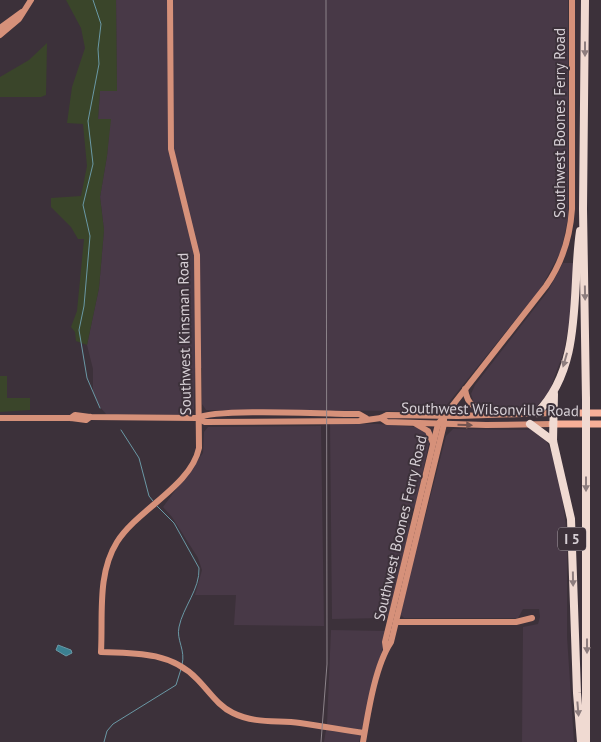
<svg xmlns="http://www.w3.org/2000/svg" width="601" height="742" viewBox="0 0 601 742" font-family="'PT Sans',sans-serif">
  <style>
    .built { fill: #483947 }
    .green { fill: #3a452a }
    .water { fill: #3b8091; stroke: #6a98a5 }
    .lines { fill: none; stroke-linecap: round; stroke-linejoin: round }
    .stream { stroke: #6a98a5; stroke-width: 1 }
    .secondary { stroke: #d6917a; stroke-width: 6 }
    .primary { stroke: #f7af98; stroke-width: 7 }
    .highway { stroke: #f0dad2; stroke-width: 8 }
    .rail { stroke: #8c838a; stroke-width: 1 }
    .highway-bridge { stroke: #f0dad2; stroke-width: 8 }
    .oneway { fill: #8d7d7e }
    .oneway2 { fill: #725350 }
    .labels { text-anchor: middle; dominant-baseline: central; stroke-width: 4; stroke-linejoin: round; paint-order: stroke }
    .shield { fill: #3c313a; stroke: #a8a0a6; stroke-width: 1 }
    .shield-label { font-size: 14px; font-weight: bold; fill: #d6cfd5 }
    .street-label { font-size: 15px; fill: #d6cfd5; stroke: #3c313a }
  </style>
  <rect width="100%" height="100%" fill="#3c313a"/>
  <g class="built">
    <path d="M116 0H568V218L561 251 541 288 446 406 434 411 206 410 202 404V368H195L194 409 189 415 106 414 100 407 93 393V369L87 345 99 288 104 230 100 197 107 156 110 119H98L100 91H117Z"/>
    <path d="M563 263H575L572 307 564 351 549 392 537 406 527 409H506L479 406 474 403 471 394 475 385 548 291Z"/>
    <path d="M330 424H378L416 427 424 430 430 439 415 507 412 509 409 523 410 526 390 615 384 618 332 619Z"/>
    <path d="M321 426 324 626 234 625 236 595H195L202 570 198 558 172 517 163 507 203 453 204 432 208 427Z"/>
    <path d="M453 429 535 430 544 436 551 451 561 487 567 535V637L574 742H522L523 627 538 624 540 617 539 609H523L518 618H404L400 614 419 532 423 525 446 436Z"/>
    <path d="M331 630 387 631 359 742H324L327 724Z"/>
  </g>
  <g class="green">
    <path d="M66 0H116L117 91H100L98 119H111L107 156 100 197 104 230 99 288 87 345 76 341 75 332 71 327 77 311 84 239H78L71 227 51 207V198L81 196 87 166 83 124 67 123 72 87 85 48 81 28Z"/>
    <path d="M47 43 46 95 41 97H0V77L29 60Z"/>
    <path d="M0 376H7V398H30V410L0 412Z"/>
  </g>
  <path class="water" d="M58 645 71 650 72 653 66 656 56 650Z"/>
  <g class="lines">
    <g class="stream">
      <path d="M93 0 101 24 98 49 99 64 88 121 93 164 83 205 90 236 84 306 79 330 87 378 100 408"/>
      <path d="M121 430 139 458 149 496 153 501"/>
      <path d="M157 506 174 523 199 568C200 589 183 607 179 627 176 640 186 650 182 665"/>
      <path d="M104 742 107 731 113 724 176 685 181 669"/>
    </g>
    <g class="secondary">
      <path d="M170 0 171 149 197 255 199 448C191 486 138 509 117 542 97 574 103 615 101 652 136 653 171 652 197 679 209 691 218 706 233 713 255 724 277 720 300 723 322 726 343 730 364 733"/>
      <path d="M0 28 22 12"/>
      <path d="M0 35 19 19 31 0"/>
      <path d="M465 389C469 417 488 404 506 414"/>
      <path d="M0 418H71L86 420 90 417"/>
      <path d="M71 418 75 415 90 417 197 418 205 422 359 421 381 418 387 415 458 416 553 413"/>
      <path d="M197 418C216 408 330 414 359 414L366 418"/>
      <path d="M381 418 387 422 486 425 552 424"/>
      <path d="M416 424 428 431 433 443"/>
      <path d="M396 622H516L532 618"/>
      <path d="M386 649 385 642 438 424 546 286C562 263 570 238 572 209V0"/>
      <path d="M363 742C368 713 375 666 391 642L444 424V415"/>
    </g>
    <g class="primary">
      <path d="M553 413H601"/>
      <path d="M552 424H601"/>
    </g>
    <g class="highway">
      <path d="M585 0 583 209 586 399"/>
      <path d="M554 394 553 441 571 519 577 693 581 742"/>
      <path d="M537 413C584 365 571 291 580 231"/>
      <path d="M530 424 553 441"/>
      <path d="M586 435V742"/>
    </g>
    <path class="rail" d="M321 742 327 664 326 0"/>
    <path class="highway-bridge" d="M586 399V435"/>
  </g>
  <defs><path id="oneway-solid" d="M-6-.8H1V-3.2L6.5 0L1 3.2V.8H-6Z" transform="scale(1.25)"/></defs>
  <g class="oneway">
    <use href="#oneway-solid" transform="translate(585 49) rotate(90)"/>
    <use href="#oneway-solid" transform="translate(585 293) rotate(89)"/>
    <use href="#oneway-solid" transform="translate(565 360) rotate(106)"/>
    <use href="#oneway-solid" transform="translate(586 484) rotate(90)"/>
    <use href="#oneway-solid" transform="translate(573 579) rotate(89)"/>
    <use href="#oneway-solid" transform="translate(587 646) rotate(90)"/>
    <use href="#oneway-solid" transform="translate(578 709) rotate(85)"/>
  </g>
  <use class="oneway2" href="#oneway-solid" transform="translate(465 425) rotate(1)"/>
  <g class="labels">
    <rect class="shield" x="558" y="527.5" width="28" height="23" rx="4"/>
    <g class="shield-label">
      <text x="572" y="539">I 5</text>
    </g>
    <g class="street-label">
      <text transform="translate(559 123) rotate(-90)">Southwest Boones Ferry Road</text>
      <text transform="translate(184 334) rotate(-91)">Southwest Kinsman Road</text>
      <text transform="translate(490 409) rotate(1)">Southwest Wilsonville Road</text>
      <text transform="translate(400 528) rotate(-77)">Southwest Boones Ferry Road</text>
    </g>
  </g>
</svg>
